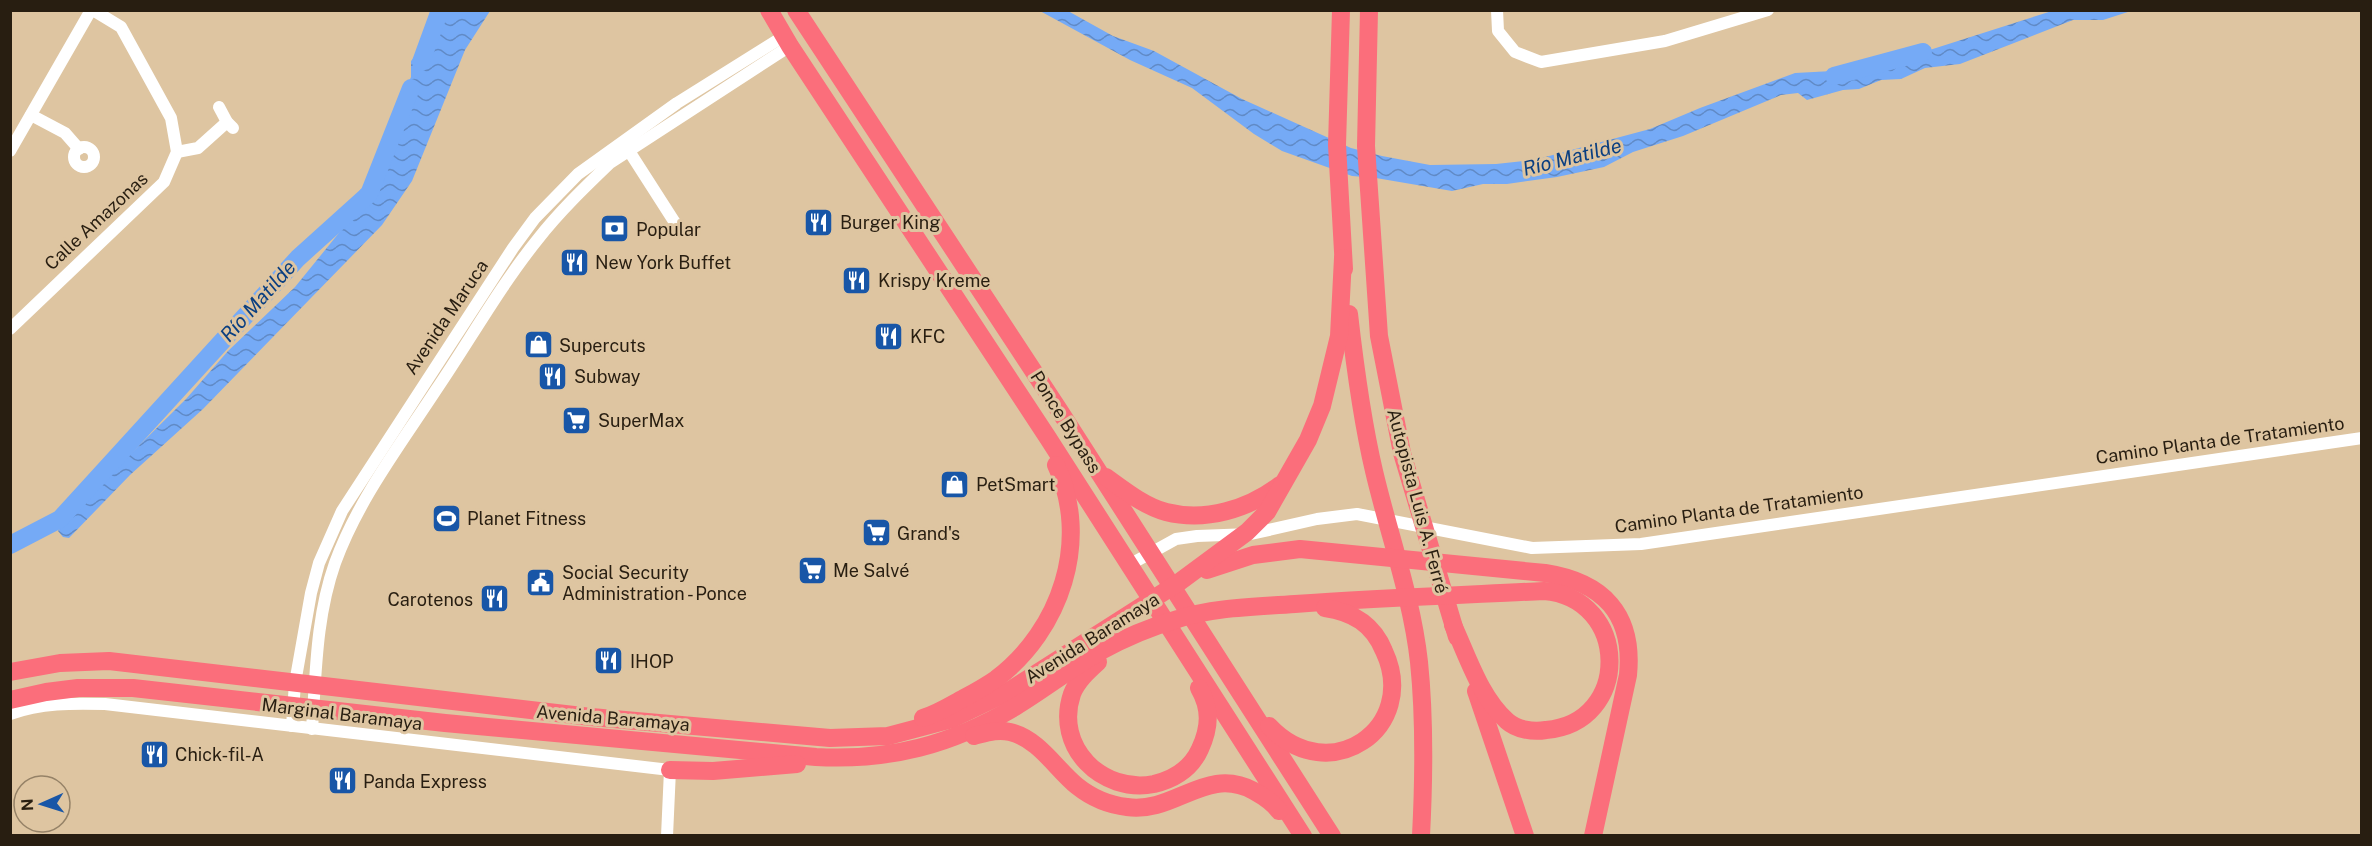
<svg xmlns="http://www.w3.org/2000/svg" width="2372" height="846" viewBox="0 0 2372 846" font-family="'Public Sans',sans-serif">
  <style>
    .water { fill: url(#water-waves) }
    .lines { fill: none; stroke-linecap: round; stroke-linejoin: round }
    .river { stroke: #75aaf6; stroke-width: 18 }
    .minor { stroke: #fff; stroke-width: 12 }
    .highway { stroke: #fb6e7b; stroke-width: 18 }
    .labels { text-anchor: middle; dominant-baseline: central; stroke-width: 6; stroke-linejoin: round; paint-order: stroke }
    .street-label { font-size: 18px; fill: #281e11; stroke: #dec5a1 }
    .poi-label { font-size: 18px; fill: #281e11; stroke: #dec5a1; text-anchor: start }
    .water-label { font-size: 20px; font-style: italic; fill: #0a3f81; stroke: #dec5a1 }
  </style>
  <defs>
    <pattern id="water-waves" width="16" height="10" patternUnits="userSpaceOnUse" patternTransform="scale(1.5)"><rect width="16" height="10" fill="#75aaf6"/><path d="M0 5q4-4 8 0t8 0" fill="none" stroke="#608ac6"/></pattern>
  </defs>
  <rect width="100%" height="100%" fill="#dec5a1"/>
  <g class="water">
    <path d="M443 11H490L465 50 412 181 382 225 203 409 130 475 69 538 63 537 58 531 71 513 186 399 228 351 295 287 347 223 360 190 380 171 397 146 402 128 403 95 411 77V61L439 29Z"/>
    <path d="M1040 11H1068L1113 36 1154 51 1242 99 1351 148 1382 156 1430 165 1496 164 1534 160 1650 129 1700 108 1795 73 1870 69 2052 11H2131L2103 20H2073L1960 64 1925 68 1901 79 1881 80 1859 89 1843 90 1807 100 1798 93 1781 95 1683 136 1633 152 1604 167 1557 177 1507 184H1483L1452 191 1376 178 1352 176 1282 151 1254 134 1192 88 1130 60Z"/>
  </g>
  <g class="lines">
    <g class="river">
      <path d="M421 62 440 10"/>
      <path d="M1834 76 1923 52"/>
      <path d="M10 545 60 519 298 258 369 194 411 88"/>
    </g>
    <g class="minor">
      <path d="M1497 10 1498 31 1515 52 1541 62 1665 41 1768 10"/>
      <path d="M219 107 227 122 233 128"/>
      <path d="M31 115 65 133 79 149"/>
      <circle cx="84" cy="157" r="10"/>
      <path d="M10 151 91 10"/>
      <path d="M629 151 679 229"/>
      <path d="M177 152 198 148 227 122"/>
      <path d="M10 329 164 182 177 152 171 118 121 27 93 10"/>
      <path d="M1129 565 1176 539 1197 536 1251 534 1317 519 1357 514 1532 548 1641 544 2362 438"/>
      <path d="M10 714C41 703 72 703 105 704L670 770 667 836"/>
      <path d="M292 726 295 683 311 593 319 563 342 511 513 248 535 218 578 174 677 103 784 36"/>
      <path d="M312 729C316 672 316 617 335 563 358 500 400 445 436 390 470 340 500 286 538 239 559 212 585 187 610 163L790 46"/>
    </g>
    <g class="highway">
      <path d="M769 10 790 46 1048 438 1303 836"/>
      <path d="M796 10 1059 410 1332 836"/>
      <path d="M1341 10 1337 145 1344 269"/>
      <path d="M1369 10 1366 146 1379 336 1402 453 1457 637"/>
      <path d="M1349 314C1355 367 1362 420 1374 471 1389 535 1412 598 1419 662 1425 720 1424 778 1421 836"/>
      <path d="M1106 477C1124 490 1144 506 1166 512 1206 522 1248 509 1280 485"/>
      <path d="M1207 570 1253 555 1300 549 1545 573C1603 582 1634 614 1628 675L1593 836"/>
      <path d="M1098 662C1088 671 1077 681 1072 694 1054 747 1102 794 1154 784 1175 779 1191 769 1200 749 1210 727 1211 709 1199 688"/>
      <path d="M10 672 60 663 109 661 591 717 830 738 888 736 952 719 1004 694 1178 583 1247 532 1267 512 1308 440 1322 406 1339 336 1343 258"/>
      <path d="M1476 691 1525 836"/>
      <path d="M10 700 46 692 78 688H133L445 723 816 757C890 761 951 745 1015 707 1043 690 1070 669 1099 652 1124 638 1150 627 1178 619 1215 607 1256 607 1295 604 1378 598 1461 595 1544 591 1630 598 1632 723 1546 730 1533 732 1517 730 1507 721 1480 697 1468 657 1453 625"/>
      <path d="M923 718C937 714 951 705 964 698 975 692 986 686 996 679 1061 630 1091 540 1056 465"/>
      <path d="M1269 726C1329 790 1420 728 1384 651 1373 624 1353 612 1325 608"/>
      <path d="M974 736C986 733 997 729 1010 732 1039 739 1056 769 1077 786 1092 798 1109 805 1127 807 1175 814 1206 765 1254 791 1263 796 1273 802 1279 811"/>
      <path d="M670 770 713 771 797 764"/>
    </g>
  </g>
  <defs>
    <symbol id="restaurant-square" viewBox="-11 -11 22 22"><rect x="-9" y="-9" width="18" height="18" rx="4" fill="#1856a7" stroke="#dec5a1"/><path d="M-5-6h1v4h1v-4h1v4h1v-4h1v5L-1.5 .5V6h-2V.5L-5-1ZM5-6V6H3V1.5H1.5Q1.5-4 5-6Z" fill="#fff"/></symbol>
    <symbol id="bank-square" viewBox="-11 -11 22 22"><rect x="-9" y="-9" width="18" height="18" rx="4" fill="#1856a7" stroke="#dec5a1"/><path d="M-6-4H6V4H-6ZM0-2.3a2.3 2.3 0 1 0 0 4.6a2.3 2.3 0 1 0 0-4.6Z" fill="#fff"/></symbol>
    <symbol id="shop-square" viewBox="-11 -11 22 22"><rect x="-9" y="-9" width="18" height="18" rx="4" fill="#1856a7" stroke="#dec5a1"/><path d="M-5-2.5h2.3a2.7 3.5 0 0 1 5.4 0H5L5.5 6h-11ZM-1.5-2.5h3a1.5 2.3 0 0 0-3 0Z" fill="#fff"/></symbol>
    <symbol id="supermarket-square" viewBox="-11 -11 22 22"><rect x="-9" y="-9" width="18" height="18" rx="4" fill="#1856a7" stroke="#dec5a1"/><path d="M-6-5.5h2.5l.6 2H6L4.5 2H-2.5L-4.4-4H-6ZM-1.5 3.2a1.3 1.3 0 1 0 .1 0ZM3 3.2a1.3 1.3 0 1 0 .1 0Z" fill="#fff"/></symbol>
    <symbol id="stadium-square" viewBox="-11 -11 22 22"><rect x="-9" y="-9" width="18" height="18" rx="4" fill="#1856a7" stroke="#dec5a1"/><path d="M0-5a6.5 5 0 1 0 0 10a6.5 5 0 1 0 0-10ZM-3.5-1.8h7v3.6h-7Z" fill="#fff"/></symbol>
    <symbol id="civic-square" viewBox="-11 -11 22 22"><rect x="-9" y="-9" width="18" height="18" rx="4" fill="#1856a7" stroke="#dec5a1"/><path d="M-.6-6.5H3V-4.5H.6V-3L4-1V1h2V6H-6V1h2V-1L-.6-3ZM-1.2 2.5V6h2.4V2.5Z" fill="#fff"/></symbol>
  </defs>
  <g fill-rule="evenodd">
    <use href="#restaurant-square" x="802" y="206" width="33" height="33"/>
    <use href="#bank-square" x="598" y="212" width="33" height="33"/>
    <use href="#restaurant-square" x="558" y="246" width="33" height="33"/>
    <use href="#restaurant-square" x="840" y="264" width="33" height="33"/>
    <use href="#restaurant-square" x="872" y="320" width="33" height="33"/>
    <use href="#shop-square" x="522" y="328" width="33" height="33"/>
    <use href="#restaurant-square" x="536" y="360" width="33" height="33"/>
    <use href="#supermarket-square" x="560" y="404" width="33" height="33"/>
    <use href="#shop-square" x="938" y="468" width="33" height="33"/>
    <use href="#stadium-square" x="430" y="502" width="33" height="33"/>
    <use href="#supermarket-square" x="860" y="516" width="33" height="33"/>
    <use href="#supermarket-square" x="796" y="554" width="33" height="33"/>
    <use href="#civic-square" x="524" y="566" width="33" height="33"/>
    <use href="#restaurant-square" x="478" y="582" width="33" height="33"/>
    <use href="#restaurant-square" x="592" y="644" width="33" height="33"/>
    <use href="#restaurant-square" x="138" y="738" width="33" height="33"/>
    <use href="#restaurant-square" x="326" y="764" width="33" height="33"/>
  </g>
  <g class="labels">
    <g class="street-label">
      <text transform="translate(96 221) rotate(-43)">Calle Amazonas</text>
      <text transform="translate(446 317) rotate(-56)">Avenida Maruca</text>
      <text transform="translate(1066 422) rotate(58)">Ponce Bypass</text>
      <text transform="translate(2220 440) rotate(-8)">Camino Planta de Tratamiento</text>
      <text transform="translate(1418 501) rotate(75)">Autopista Luis A. Ferré</text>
      <text transform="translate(1739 509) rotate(-8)">Camino Planta de Tratamiento</text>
      <text transform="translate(1092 638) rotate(-32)">Avenida Baramaya</text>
      <text transform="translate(342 714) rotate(7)">Marginal Baramaya</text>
      <text transform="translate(613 718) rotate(5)">Avenida Baramaya</text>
    </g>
    <g class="poi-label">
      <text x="840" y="222">Burger King</text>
      <text x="636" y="229">Popular</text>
      <text x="595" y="262">New York Buffet</text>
      <text x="878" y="280">Krispy Kreme</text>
      <text x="910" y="336">KFC</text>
      <text x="559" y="345">Supercuts</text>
      <text x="574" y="376">Subway</text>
      <text x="598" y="420">SuperMax</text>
      <text x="976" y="484">PetSmart</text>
      <text x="467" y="518">Planet Fitness</text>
      <text x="897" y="533">Grand's</text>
      <text x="833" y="570">Me Salvé</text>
      <text x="562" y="572">Social Security<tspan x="562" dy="21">Administration - Ponce</tspan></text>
      <text x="473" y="599" text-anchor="end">Carotenos</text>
      <text x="630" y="661">IHOP</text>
      <text x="175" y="754">Chick-fil-A</text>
      <text x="363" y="781">Panda Express</text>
    </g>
    <g class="water-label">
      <text transform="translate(1572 157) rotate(-14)">Río Matilde</text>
      <text transform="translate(258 301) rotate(-48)">Río Matilde</text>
    </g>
  </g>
  <rect width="2372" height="846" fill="none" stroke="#281e11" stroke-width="24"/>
  <g transform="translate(42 804) rotate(267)"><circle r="28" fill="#dec5a1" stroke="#958267" stroke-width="1.5"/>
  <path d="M0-4.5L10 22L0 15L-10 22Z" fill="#1856a7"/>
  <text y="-9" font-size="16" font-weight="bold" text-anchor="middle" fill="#281e11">N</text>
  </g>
</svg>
